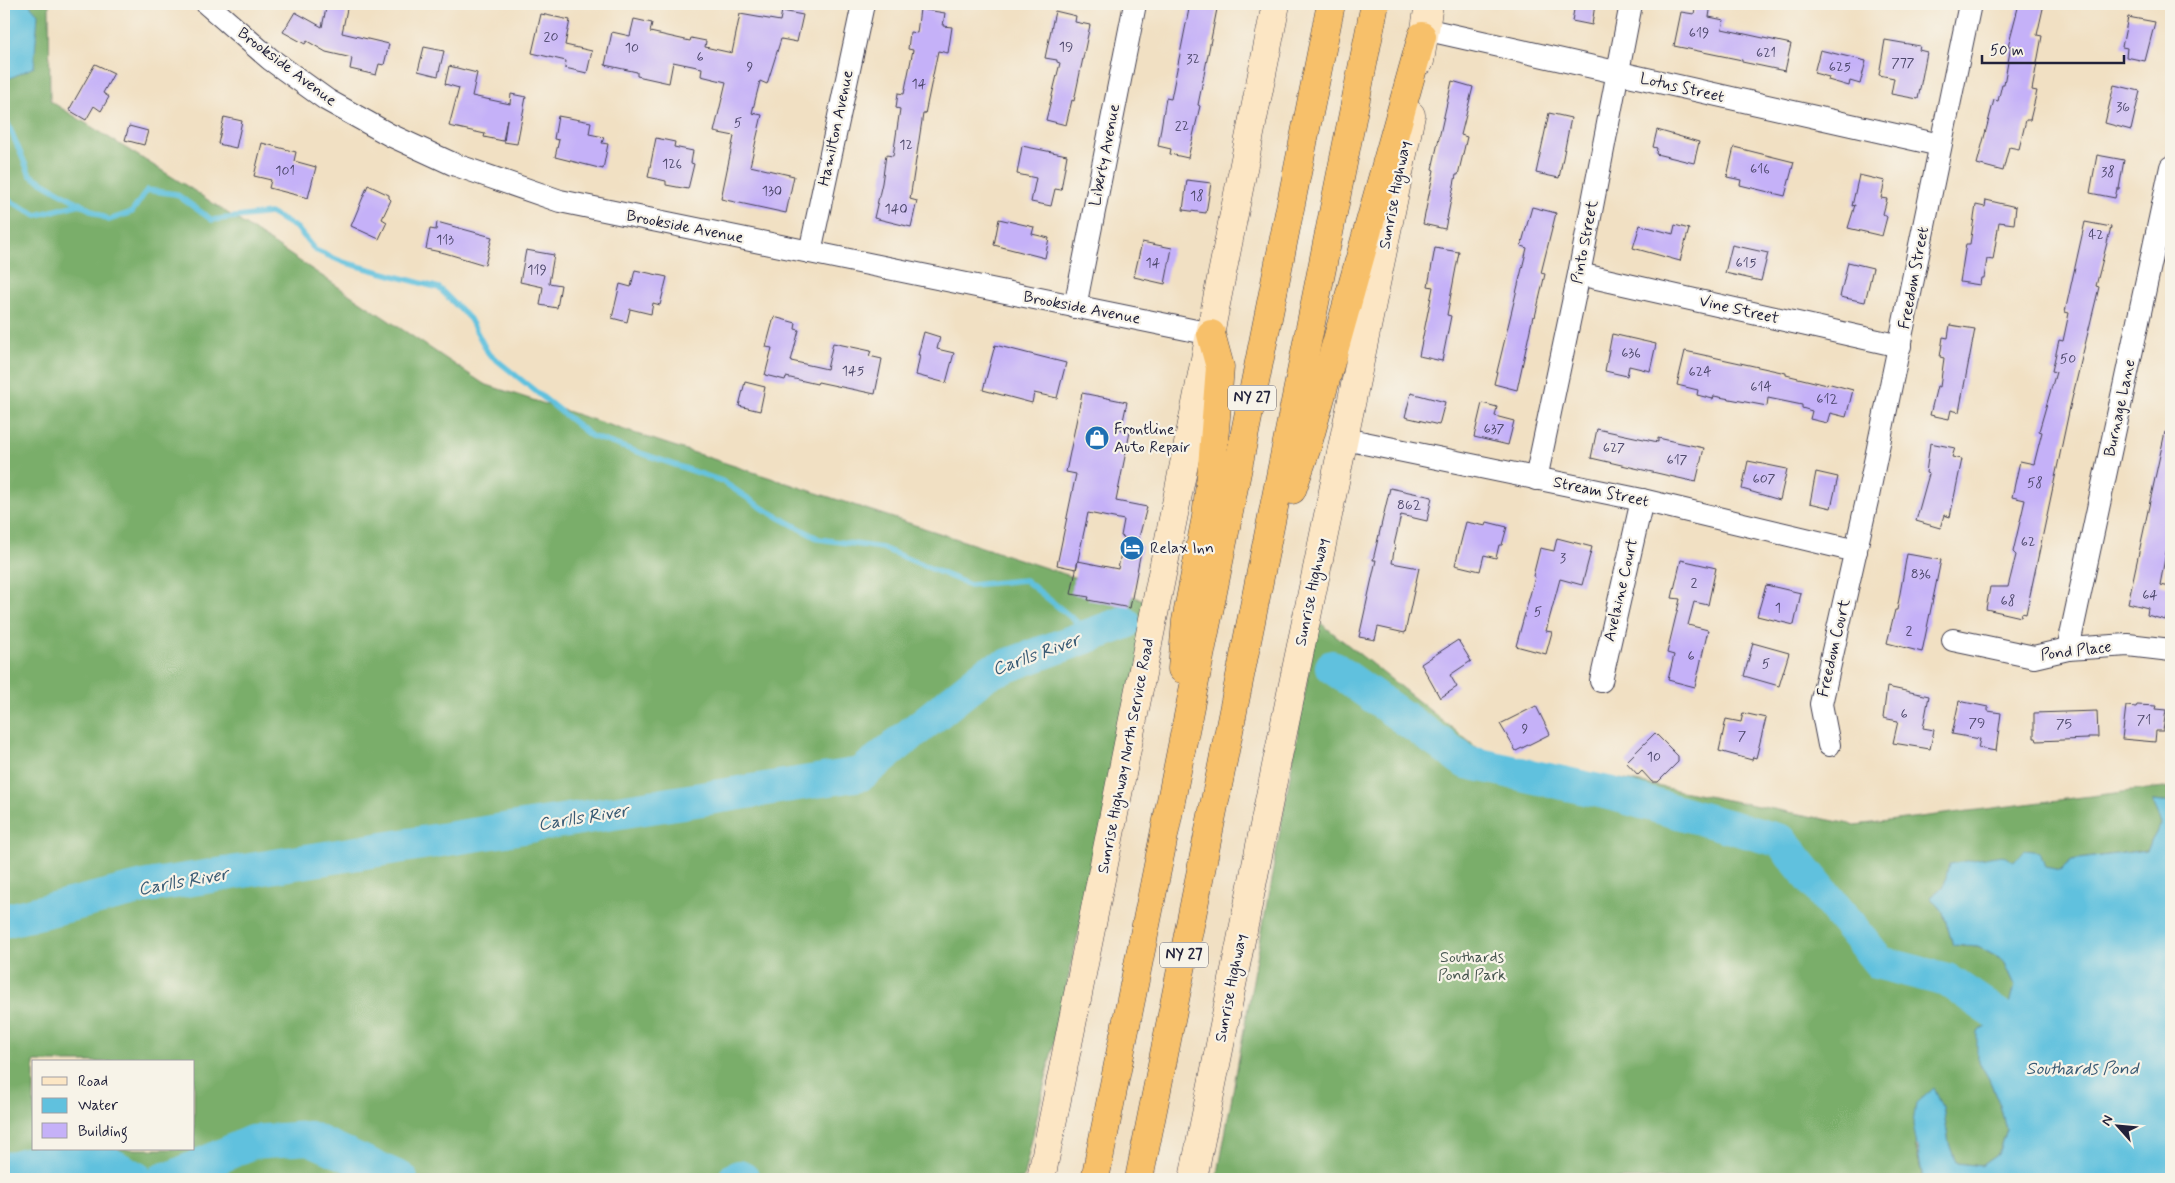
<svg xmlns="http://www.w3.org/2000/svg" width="2175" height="1183" viewBox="0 0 2175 1183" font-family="Mynerve,sans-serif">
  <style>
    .industrial { fill: #c8bfd8 }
    .forest { fill: #7aae6a; stroke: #4e6852; fill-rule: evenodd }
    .water { fill: #60c1de; stroke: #41728c }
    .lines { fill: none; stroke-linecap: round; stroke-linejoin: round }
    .stream { stroke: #60c1de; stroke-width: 5.5 }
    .river { stroke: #60c1de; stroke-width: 34 }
    .building { fill: #c5b1f8 }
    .minor-casing { stroke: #413e4f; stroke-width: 24 }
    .secondary-casing { stroke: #413e4f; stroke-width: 29 }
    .motorway-casing { stroke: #413e4f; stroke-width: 29 }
    .minor { stroke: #fff; stroke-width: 22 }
    .secondary { stroke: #fce6c4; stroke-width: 28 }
    .motorway { stroke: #f7c06b; stroke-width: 28 }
    .labels { text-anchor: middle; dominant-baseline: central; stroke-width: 4.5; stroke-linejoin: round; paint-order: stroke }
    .number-label { font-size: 14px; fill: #4b466a }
    .shield { fill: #f7f3e8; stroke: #62616f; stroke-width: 1 }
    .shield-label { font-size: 15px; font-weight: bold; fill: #22223b }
    .street-label { font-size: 16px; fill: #22223b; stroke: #f7f3e8 }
    .poi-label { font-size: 16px; fill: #22223b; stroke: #f7f3e8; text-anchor: start }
    .park-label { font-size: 16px; fill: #45544e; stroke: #f7f3e8 }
    .water-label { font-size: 18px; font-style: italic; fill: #385a74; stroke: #f7f3e8 }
  </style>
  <rect width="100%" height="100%" fill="#f7f3e8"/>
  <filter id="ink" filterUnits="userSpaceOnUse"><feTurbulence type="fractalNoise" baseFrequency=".02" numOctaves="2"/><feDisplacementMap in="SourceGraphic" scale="10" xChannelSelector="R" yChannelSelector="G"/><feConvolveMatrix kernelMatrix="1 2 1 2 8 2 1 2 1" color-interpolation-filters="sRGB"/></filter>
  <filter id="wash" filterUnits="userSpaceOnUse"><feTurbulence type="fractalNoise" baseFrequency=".0096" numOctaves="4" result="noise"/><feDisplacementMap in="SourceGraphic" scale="20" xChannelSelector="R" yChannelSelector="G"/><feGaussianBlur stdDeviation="1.12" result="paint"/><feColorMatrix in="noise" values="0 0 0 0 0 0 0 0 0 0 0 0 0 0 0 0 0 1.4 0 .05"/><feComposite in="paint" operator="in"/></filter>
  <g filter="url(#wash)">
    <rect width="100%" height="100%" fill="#f1e0c3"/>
    <path class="industrial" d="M4 1161 41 1179H4Z"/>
    <g class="forest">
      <path d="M4 4H49L50 101 190 188 484 384 1153 603 1023 1179H41L4 1161ZM34 1062H194V1149H34Z"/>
      <path d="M1318 621 1482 752 1855 825 2164 787 2171 789V803L2153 801 2162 823 2146 850 2072 860 2060 870 2014 862 1944 886 1930 897 1943 912 1953 945 1979 947 2004 961 2015 985 2006 1020 1977 1058 1989 1079 2000 1105 2006 1129 1998 1154 1981 1166 1956 1163 1949 1144 1943 1107 1915 1145 1923 1179H1217Z"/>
    </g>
    <g class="water">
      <path d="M4 4H29L38 14 34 67 4 81Z"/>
      <path d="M2152 801 2171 803V1179H1923L1913 1124 1916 1103 1934 1087 1943 1107 1949 1144 1956 1163 1981 1166 1998 1154 2006 1129 2000 1105 1989 1079 1977 1058V1031L2006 1020 2015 985 2004 961 1979 947 1953 945 1943 912 1930 897 1944 886 1949 864 2002 855 2014 862 2024 850 2040 852 2045 867 2060 870 2072 860 2146 850 2162 823Z"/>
    </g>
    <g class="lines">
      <g class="stream">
        <path d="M4 115 30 175 80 204"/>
        <path d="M4 198 37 215 80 204 109 220 132 212 147 190 176 194 212 220 270 213 297 228 315 250 343 262 439 288 470 319 488 353 591 436 722 481 764 509 819 539 882 548 970 585 1025 580 1093 635"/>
      </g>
      <g class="river">
        <path d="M1332 667 1466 762 1613 794 1781 841 1880 963 1947 980 2006 1020 2034 1055"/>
        <path d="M4 921 148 886 861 774 987 673 1124 623"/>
        <path d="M4 1170 30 1163 106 1162 137 1179"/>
        <path d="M163 1179 172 1178 252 1142 309 1138 401 1179"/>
        <path d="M735 1179 739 1177 743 1179"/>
      </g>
    </g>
    <g id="blocks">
      <g class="building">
        <path d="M327 4H348L342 33 389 44 384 65 379 64 376 75 350 69 352 58 326 52 307 41 305 44 283 32 295 12 322 27Z"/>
        <path d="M1190 4H1218L1198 105 1200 106 1188 158 1170 154 1171 149 1158 146 1166 98 1171 99Z"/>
        <path d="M1575 4H1595L1592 25 1572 21Z"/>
        <path d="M1696 4H1711L1709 17 1724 20 1722 29 1791 44 1785 71 1742 62V60L1674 46 1681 12 1694 14Z"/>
        <path d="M2019 4H2044L2037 35 2042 36 2032 90 2037 91 2030 120H2026L2019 149 2009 147 2003 171 1977 164 1994 100 1998 101 2002 84H2004L2011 46H2008Z"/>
        <path d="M920 9 945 13 943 26 952 27 948 53 938 51 925 114H923L910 199 917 201 911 227 874 218 882 183 886 155 893 156 900 109 896 108 898 93 904 94 913 50 908 49 910 32 917 33Z"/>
        <path d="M782 11 803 15 797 42 781 39 767 84 760 81 752 113 762 115 750 166 794 176 786 213 721 199 734 136 714 132 726 82 701 76 702 68 673 62 669 83 637 76V72L605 65 612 32 630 36 634 19 652 23 650 32 690 41 691 38 706 41 705 47 732 53 740 14 780 21Z"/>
        <path d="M1055 11 1076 16 1075 22 1090 25 1074 101 1072 100 1066 125 1046 120 1060 63 1057 62V60L1045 58Z"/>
        <path d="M541 14 570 20 565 45 592 51 587 73 565 68 566 61 532 53Z"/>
        <path d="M2128 17 2155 22 2145 61 2126 57 2127 48 2122 47Z"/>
        <path d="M1885 40 1920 46 1919 50 1927 52 1918 99 1891 94 1894 78 1879 75Z"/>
        <path d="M424 47 444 51 438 76 418 71Z"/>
        <path d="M1820 50 1866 61 1860 84 1850 81 1849 86 1828 80 1829 77 1814 73Z"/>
        <path d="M95 64 114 73 103 93 109 97 101 111 94 106 86 120 69 110Z"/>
        <path d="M449 66 477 73 472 96 510 104 511 94 526 97 517 144 504 142 507 119 503 141 484 137 485 134 449 126 459 88 445 84Z"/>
        <path d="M1452 81 1473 87 1461 135 1467 137 1458 175H1456L1445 229 1423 224 1434 170 1432 169Z"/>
        <path d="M2114 85 2140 91 2131 130 2105 123Z"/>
        <path d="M1549 113 1571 118 1559 178 1536 173Z"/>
        <path d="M558 116 591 122 589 134 604 137 602 143 608 144 603 169 555 157 559 140 554 139Z"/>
        <path d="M224 117 242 121 236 148 218 144Z"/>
        <path d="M129 126 148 131 144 145 125 140Z"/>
        <path d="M1657 130 1699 142 1694 163 1656 154 1657 148 1653 147Z"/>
        <path d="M656 138 675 142 674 147 693 151 691 163 694 164 688 189 666 185V181L648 177Z"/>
        <path d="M262 143 296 152 294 161 316 167 308 198 269 188 271 180 254 176Z"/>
        <path d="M1022 146 1067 155 1061 190 1055 189 1051 206 1031 202 1036 178 1017 174Z"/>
        <path d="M1734 147 1794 162 1785 196 1740 185 1741 180 1727 177Z"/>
        <path d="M2097 155 2124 160 2119 189H2117L2115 198 2090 193Z"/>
        <path d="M1859 175 1885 181 1881 198 1887 199 1883 214 1887 217 1882 236 1848 228 1855 205 1852 206Z"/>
        <path d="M1187 180 1211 183 1206 213 1183 210Z"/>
        <path d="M368 185 389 195V198L391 200 382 219 387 222 379 239 351 226Z"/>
        <path d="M1986 200 2016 207 2014 224 1999 222 1993 260 1987 259 1984 278H1981L1980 285 1960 282 1966 244H1970L1976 205 1985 207Z"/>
        <path d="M1532 207 1556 213 1541 273 1545 274 1535 317 1533 316 1517 390 1494 384 1527 248 1521 246Z"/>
        <path d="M999 219 1034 227 1032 234 1049 238 1045 258 994 245Z"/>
        <path d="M437 222 492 237 485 265 445 253 426 249 430 229 436 230Z"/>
        <path d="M2085 222 2111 227 2096 286 2099 287 2070 407 2026 614 2022 613 2021 617 1986 609 1990 587H2008L2016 555 2013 552 2025 500 2012 497 2020 461 2034 464 2042 432 2039 431 2056 372 2052 371 2059 340 2063 341 2069 313 2065 312Z"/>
        <path d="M1640 225 1673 234 1675 225 1689 229 1680 261 1633 248Z"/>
        <path d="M1142 242 1172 248 1165 284 1134 277Z"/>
        <path d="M1732 245 1768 253 1761 281 1725 273Z"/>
        <path d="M1435 248 1459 252 1447 315 1451 316 1442 361 1419 356 1433 287 1428 286Z"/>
        <path d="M526 250 554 255 549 283 561 285 557 308 540 305 543 287 520 282Z"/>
        <path d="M1848 262 1873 268 1865 302 1840 297Z"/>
        <path d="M635 270 667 277 660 305 653 303 651 314 630 309 627 322 612 318 620 284 631 287Z"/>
        <path d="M774 317 796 323 795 329 799 330 791 361 827 369 833 343 871 351 869 356 882 359 875 394 818 382 817 384 786 377 785 380 765 375 772 348 766 347Z"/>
        <path d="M1950 325 1975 329 1959 412 1951 410 1949 419 1930 415 1937 386 1940 387 1944 358 1940 357 1943 337 1948 338Z"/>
        <path d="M924 332 940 337 937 349 954 353 946 383 916 375 920 355H918Z"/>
        <path d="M1612 334 1656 344 1650 371 1629 366 1627 376 1605 371Z"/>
        <path d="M995 345 1066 363 1057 398 1034 393 1032 403 983 390Z"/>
        <path d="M1685 351 1786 373V375L1827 385V383L1853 390 1846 417 1830 413 1827 423 1810 419 1812 411 1802 408V405L1768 398 1767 406 1714 396 1713 399 1697 395 1698 390 1677 385Z"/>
        <path d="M745 382 765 387 760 411 739 406Z"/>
        <path d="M1082 393 1127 402 1121 430 1130 432 1116 501 1147 507 1137 545 1142 546 1130 608 1088 600 1089 597 1071 594 1078 561 1118 569 1124 537 1121 536 1124 520 1088 513 1076 569 1057 565 1076 474 1066 472Z"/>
        <path d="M1411 393 1445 402 1439 425 1405 417Z"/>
        <path d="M1482 403 1497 407 1495 416 1514 421 1508 445 1474 437Z"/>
        <path d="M1597 429 1658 442V438L1704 448 1696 482 1591 458Z"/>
        <path d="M2165 432H2171V526L2160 585 2171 587V619L2166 617 2165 620 2147 615 2148 608 2128 603Z"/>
        <path d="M1930 443 1955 448 1952 457 1962 459 1950 517 1944 515 1940 528 1916 521 1929 474 1926 473Z"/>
        <path d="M1748 461 1787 469 1780 500 1742 489Z"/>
        <path d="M1816 472 1838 477 1831 508 1810 503Z"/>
        <path d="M1390 488 1432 497 1427 521 1401 515 1394 545H1395L1392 563 1419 568 1405 633 1378 627 1375 640 1359 637 1376 560H1373Z"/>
        <path d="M1466 522 1486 526 1487 522 1507 527 1502 545H1499L1496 558 1484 555 1480 571 1455 565Z"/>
        <path d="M1557 538 1592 547 1582 585 1560 579 1546 631 1552 632 1546 654 1516 646 1535 577 1533 576 1540 548 1554 551Z"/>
        <path d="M1907 554 1941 560 1922 652 1887 643 1895 610H1897Z"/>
        <path d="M1681 560 1716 568 1708 605 1694 602 1688 625 1708 630 1695 687 1668 680 1674 655 1667 653 1680 599 1672 598Z"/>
        <path d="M1766 585 1801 593 1794 625 1757 616Z"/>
        <path d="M1458 640 1471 661 1450 675 1457 687 1440 698 1421 664Z"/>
        <path d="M1753 643 1789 653 1779 686 1744 676Z"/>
        <path d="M1887 687 1929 696 1923 728 1934 730 1930 749 1893 743 1898 721 1883 718Z"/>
        <path d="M1959 701 1988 707V711L2001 713 1996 751 1978 748 1980 739 1952 734Z"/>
        <path d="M2137 705 2156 706 2155 709 2166 710 2163 731H2156L2155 742 2122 739 2126 706 2136 707Z"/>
        <path d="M1536 706 1550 734 1516 751 1500 724Z"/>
        <path d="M2097 711 2098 737H2088V739L2037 741 2036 738H2034V713Z"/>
        <path d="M1743 713 1766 718 1756 758 1753 757 1752 760 1719 751 1726 719 1741 722Z"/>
        <path d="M1655 733 1678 756V762L1658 782H1652L1642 771 1638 775 1626 762Z"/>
      </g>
    </g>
  </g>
  <g filter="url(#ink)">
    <use href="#blocks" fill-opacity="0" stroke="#413e4f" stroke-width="1"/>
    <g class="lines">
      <defs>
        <g id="minor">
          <path d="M207 4 270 59 327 100 390 135 453 164 560 201 1211 334"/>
          <path d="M1424 29 1940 145"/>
          <path d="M810 252 863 4"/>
          <path d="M1579 274 1900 346"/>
          <path d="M1075 307 1135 4"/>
          <path d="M1345 439 1642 500 1856 551"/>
          <path d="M1536 479 1579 274 1631 4"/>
          <path d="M1953 640 2034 657 2068 649 2128 645 2171 650"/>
          <path d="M2068 649 2171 167"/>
          <path d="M1601 681 1642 500"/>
          <path d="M1829 745 1821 704 1868 496 1970 4"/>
        </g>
        <g id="secondary">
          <path d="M1420 61 1429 4"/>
          <path d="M1041 1179 1276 4"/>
          <path d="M1193 1179 1276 766 1411 115"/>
        </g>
        <g id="motorway">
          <path d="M1292 490 1307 447 1422 36"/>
          <path d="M1182 669 1186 621 1206 517 1212 467 1220 367 1211 334"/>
          <path d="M1095 1179 1331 4"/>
          <path d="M1139 1179 1375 4"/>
        </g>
      </defs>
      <use href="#minor" class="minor-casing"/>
      <use href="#secondary" class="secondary-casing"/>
      <use href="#motorway" class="motorway-casing"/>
      <use href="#minor" class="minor"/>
      <use href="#secondary" class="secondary"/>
      <use href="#motorway" class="motorway"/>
    </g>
  </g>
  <defs>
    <symbol id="shop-disc" viewBox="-11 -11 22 22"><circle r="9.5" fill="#1f6fb2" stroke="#f7f3e8"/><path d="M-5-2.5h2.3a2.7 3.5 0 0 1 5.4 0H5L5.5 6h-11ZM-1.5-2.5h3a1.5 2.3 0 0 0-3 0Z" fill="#fff"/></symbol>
    <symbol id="hotel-disc" viewBox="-11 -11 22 22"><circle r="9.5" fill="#1f6fb2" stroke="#f7f3e8"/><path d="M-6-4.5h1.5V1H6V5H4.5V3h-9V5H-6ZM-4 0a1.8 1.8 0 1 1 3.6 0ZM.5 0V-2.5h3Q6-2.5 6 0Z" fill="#fff"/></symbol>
  </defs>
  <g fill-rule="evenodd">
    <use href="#shop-disc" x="1083" y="424" width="28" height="28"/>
    <use href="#hotel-disc" x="1118" y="534" width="28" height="28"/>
  </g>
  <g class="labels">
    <g class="number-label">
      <text x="1699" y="33">619</text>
      <text x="551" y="37">20</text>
      <text x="1066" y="47">19</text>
      <text x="632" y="48">10</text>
      <text x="1766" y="53">621</text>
      <text x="700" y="57">6</text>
      <text x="1193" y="59">32</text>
      <text x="1903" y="63">777</text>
      <text x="750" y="67">9</text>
      <text x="1840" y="67">625</text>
      <text x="919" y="84">14</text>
      <text x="2123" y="107">36</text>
      <text x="738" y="123">5</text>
      <text x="1182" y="126">22</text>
      <text x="906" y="145">12</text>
      <text x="672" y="164">126</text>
      <text x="1760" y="169">616</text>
      <text x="285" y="171">101</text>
      <text x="2108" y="172">38</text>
      <text x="772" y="191">130</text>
      <text x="1197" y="196">18</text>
      <text x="896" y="209">140</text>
      <text x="2096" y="235">42</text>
      <text x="445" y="240">113</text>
      <text x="1153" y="263">14</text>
      <text x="1746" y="263">615</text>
      <text x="537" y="270">119</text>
      <text x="1631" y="353">636</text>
      <text x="2068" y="359">50</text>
      <text x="853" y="371">145</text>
      <text x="1700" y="372">624</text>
      <text x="1761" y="387">614</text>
      <text x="1827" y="399">612</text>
      <text x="1494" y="429">637</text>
      <text x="1614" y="448">627</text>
      <text x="1677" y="460">617</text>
      <text x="1764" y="479">607</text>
      <text x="2035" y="483">58</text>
      <text x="1409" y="505">862</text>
      <text x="2028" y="542">62</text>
      <text x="1563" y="558">3</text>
      <text x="1921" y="574">836</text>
      <text x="1694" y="583">2</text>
      <text x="2150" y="595">64</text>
      <text x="2008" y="601">68</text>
      <text x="1778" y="608">1</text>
      <text x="1538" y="612">5</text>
      <text x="1909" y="631">2</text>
      <text x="1691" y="656">6</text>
      <text x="1766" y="664">5</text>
      <text x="1904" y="714">6</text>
      <text x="2144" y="720">71</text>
      <text x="1977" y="723">79</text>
      <text x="2064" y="724">75</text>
      <text x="1525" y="729">9</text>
      <text x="1742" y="736">7</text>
      <text x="1654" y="757">10</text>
    </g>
    <g class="shield">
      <rect x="1228" y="385.5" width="48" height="25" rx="4"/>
      <rect x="1160" y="942.5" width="48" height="25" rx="4"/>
    </g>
    <g class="shield-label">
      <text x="1252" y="398">NY 27</text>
      <text x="1184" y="955">NY 27</text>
    </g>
    <g class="street-label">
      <text transform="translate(287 67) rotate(37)">Brookside Avenue</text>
      <text transform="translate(1682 88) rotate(13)">Lotus Street</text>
      <text transform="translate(836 128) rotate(-78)">Hamilton Avenue</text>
      <text transform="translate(1105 155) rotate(-79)">Liberty Avenue</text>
      <text transform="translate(1395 195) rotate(-79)">Sunrise Highway</text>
      <text transform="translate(685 227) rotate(11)">Brookside Avenue</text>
      <text transform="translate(1585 242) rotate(-79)">Pinto Street</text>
      <text transform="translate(1914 278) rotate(-79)">Freedom Street</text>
      <text transform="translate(1082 308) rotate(11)">Brookside Avenue</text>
      <text transform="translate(1739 310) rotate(13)">Vine Street</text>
      <text transform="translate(2120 408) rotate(-78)">Burnage Lane</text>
      <text transform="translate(1601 492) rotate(12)">Stream Street</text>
      <text transform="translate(1621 590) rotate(-77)">Avelaine Court</text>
      <text transform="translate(1312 592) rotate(-78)">Sunrise Highway</text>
      <text transform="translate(1834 648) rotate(-77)">Freedom Court</text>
      <text transform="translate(2076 651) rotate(-7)">Pond Place</text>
      <text transform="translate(1126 756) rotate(-79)">Sunrise Highway North Service Road</text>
      <text transform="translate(1231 988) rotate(-79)">Sunrise Highway</text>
    </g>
    <g class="poi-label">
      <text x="1114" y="429">Frontline<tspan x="1114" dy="18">Auto Repair</tspan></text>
      <text x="1150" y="548">Relax Inn</text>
    </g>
    <g class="park-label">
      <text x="1472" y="957">Southards<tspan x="1472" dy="18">Pond Park</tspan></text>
    </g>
    <g class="water-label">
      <text transform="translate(1036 655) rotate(-20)">Carlls River</text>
      <text transform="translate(583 818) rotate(-9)">Carlls River</text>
      <text transform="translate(183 882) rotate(-10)">Carlls River</text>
      <text x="2082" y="1069">Southards Pond</text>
    </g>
  </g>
  <rect width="2175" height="1183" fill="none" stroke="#f7f3e8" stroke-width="20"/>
  <rect x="32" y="1060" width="162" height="90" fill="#f7f3e8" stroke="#a29fa3"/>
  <rect x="42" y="1077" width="25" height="8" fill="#fce6c4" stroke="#a29fa3"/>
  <text x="78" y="1086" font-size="15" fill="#22223b">Road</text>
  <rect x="42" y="1098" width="25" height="15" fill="#60c1de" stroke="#a29fa3"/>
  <text x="78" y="1110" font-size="15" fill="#22223b">Water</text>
  <rect x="42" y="1123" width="25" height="15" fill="#c5b1f8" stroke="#a29fa3"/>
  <text x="78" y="1136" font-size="15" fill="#22223b">Building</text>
  <g transform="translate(2118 1126) rotate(297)" stroke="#f7f3e8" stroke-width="4" paint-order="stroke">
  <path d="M0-4L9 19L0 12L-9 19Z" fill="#22223b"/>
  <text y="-8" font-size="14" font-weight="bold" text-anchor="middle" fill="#22223b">N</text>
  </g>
  <path d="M1982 55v8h142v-8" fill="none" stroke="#22223b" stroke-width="2.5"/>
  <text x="1990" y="55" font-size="15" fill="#22223b" stroke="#f7f3e8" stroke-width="4" paint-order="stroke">50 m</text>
</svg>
